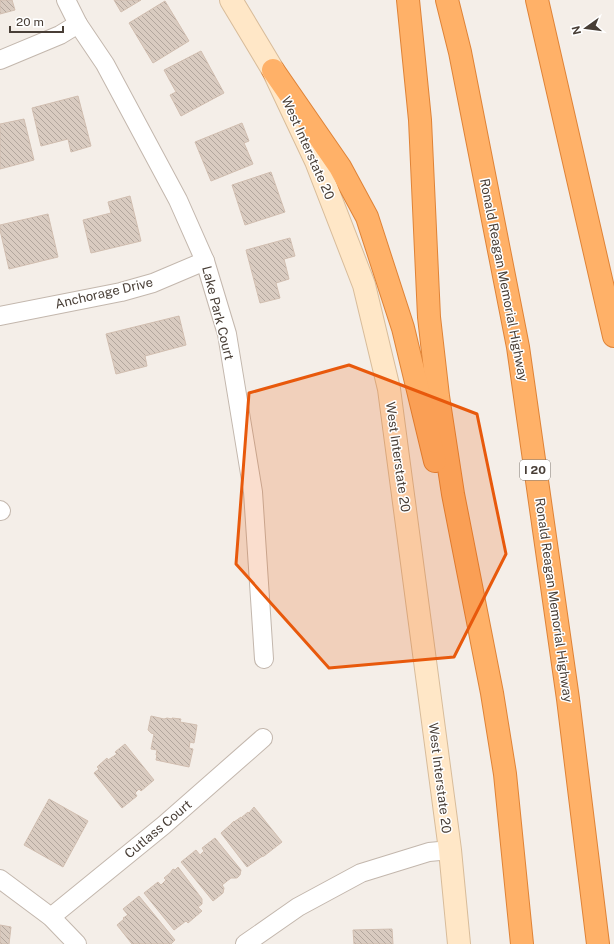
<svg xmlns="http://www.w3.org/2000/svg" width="614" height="944" viewBox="0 0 614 944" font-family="'Public Sans',sans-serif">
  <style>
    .building { fill: url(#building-back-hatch); stroke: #d1beb0 }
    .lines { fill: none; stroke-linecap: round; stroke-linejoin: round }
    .minor-casing { stroke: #c3b7ad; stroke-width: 20 }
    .secondary-casing { stroke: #d8bc9a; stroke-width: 24 }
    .motorway-casing { stroke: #df8337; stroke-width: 24 }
    .minor { stroke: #fff; stroke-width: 18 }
    .secondary { stroke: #ffe7c7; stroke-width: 22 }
    .motorway { stroke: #ffb168; stroke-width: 22 }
    .marked { fill: #e8590c; fill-opacity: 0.2; stroke: #e8590c; stroke-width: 3; stroke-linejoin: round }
    .labels { text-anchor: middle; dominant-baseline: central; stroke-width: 3; stroke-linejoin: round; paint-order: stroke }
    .shield { fill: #fff; stroke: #7f7872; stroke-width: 1 }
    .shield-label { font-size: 12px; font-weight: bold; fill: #483e36 }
    .street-label { font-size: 13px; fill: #483e36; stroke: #fff }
  </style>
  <defs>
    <pattern id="building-back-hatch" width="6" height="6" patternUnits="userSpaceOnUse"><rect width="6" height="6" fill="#d9cbc0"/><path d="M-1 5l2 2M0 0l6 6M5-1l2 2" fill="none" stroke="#b2a69d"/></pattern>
  </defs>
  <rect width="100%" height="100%" fill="#f4eee8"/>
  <g class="building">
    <path d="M0 0H12L15 10 0 14Z"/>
    <path d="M114 0H141L121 12Z"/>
    <path d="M165 1 189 41 153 63 129 23Z"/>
    <path d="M201 51 224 93 181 116 170 95 176 92 164 70Z"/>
    <path d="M78 96 91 146 71 152 68 139 41 146 32 108Z"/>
    <path d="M24 119 34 160 0 169V124Z"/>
    <path d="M242 123 249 141 244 143 253 164 211 181 195 142Z"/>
    <path d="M271 172 285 212 245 225 232 185Z"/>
    <path d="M130 196 141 241 91 253 83 220 111 213 108 202Z"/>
    <path d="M48 214 58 257 9 269 0 230V225Z"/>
    <path d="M290 238 295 256 284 259 289 279 276 283 280 298 260 303 246 250Z"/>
    <path d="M179 316 186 345 145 356 147 366 116 374 106 334Z"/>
    <path d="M151 716 164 719 167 718 172 719V718L181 719 180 722 197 725 194 743 190 742 189 748 193 749 189 767 156 760 157 755H156L157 750 151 749 154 734 151 733 148 730Z"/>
    <path d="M125 744 154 780 141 791 139 789 135 793 137 796 122 808 94 773 99 769 97 767 107 758 108 760 117 754 115 752Z"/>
    <path d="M49 799 88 821 63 867 24 845Z"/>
    <path d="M254 807 282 842 264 856 261 857 247 867 221 833 230 825 234 821V822L241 817V818L248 812 249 813Z"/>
    <path d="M215 838 241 870 240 875 237 878H231L222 885 224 888 223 893 213 901 181 862 196 850 200 855 204 851 202 848Z"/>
    <path d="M178 867 202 899V904L198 907 202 911 188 923 186 921 174 930 144 893 158 882 161 885 166 880 164 878 170 873 173 869 175 870Z"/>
    <path d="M139 896 175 940 171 944H132L117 925 124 919 123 918 128 915 123 909Z"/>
    <path d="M0 925 11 927 9 944H0Z"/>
    <path d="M392 929 393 944H354L353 930Z"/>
  </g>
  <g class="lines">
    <defs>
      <g id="minor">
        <path d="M66 0 78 24 105 64 178 200 205 261 227 334 253 492 264 659"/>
        <path d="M0 60 60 35 78 24"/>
        <path d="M0 316 121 292 153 283 205 261"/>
        <path d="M0 510 1 511"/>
        <path d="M0 879 51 917 77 944"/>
        <path d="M51 917 164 825 263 738"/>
        <path d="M245 944 298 907 361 873 429 852 450 850"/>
      </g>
      <path id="secondary" d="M231 0 273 70 316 161 364 285 389 389 450 850 459 944"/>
      <g id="motorway">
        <path d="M408 0 420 120 429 317 438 396 453 494 492 693 505 774 522 944"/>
        <path d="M447 0 460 52 518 347 568 699 598 944"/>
        <path d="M537 0 614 336"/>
        <path d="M273 70 340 167 367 217 403 328 435 461"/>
      </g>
    </defs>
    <use href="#minor" class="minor-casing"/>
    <use href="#secondary" class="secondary-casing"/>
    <use href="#motorway" class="motorway-casing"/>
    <use href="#minor" class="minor"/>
    <use href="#secondary" class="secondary"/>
    <use href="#motorway" class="motorway"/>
  </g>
  <path class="marked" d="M349 365 477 414 506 554 454 657 329 668 236 564 249 393Z"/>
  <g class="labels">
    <rect class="shield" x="520" y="460" width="30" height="20" rx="3"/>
    <g class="shield-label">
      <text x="535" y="470">I 20</text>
    </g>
    <g class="street-label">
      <text transform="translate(308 148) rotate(66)">West Interstate 20</text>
      <text transform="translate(504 280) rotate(79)">Ronald Reagan Memorial Highway</text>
      <text transform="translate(104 293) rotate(-13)">Anchorage Drive</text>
      <text transform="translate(218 313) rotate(76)">Lake Park Court</text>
      <text transform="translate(398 457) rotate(82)">West Interstate 20</text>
      <text transform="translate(554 600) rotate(82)">Ronald Reagan Memorial Highway</text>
      <text transform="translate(440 778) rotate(83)">West Interstate 20</text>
      <text transform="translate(158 829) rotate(-40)">Cutlass Court</text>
    </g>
  </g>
  <g transform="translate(586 28) rotate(256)" stroke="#ffffff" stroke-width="3" paint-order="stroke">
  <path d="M0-3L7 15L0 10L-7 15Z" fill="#483e36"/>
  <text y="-6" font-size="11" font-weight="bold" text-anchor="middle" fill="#483e36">N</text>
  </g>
  <path d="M10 26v6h53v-6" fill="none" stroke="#483e36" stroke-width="2"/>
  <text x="16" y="26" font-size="12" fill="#483e36" stroke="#ffffff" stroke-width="3" paint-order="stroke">20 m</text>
</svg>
